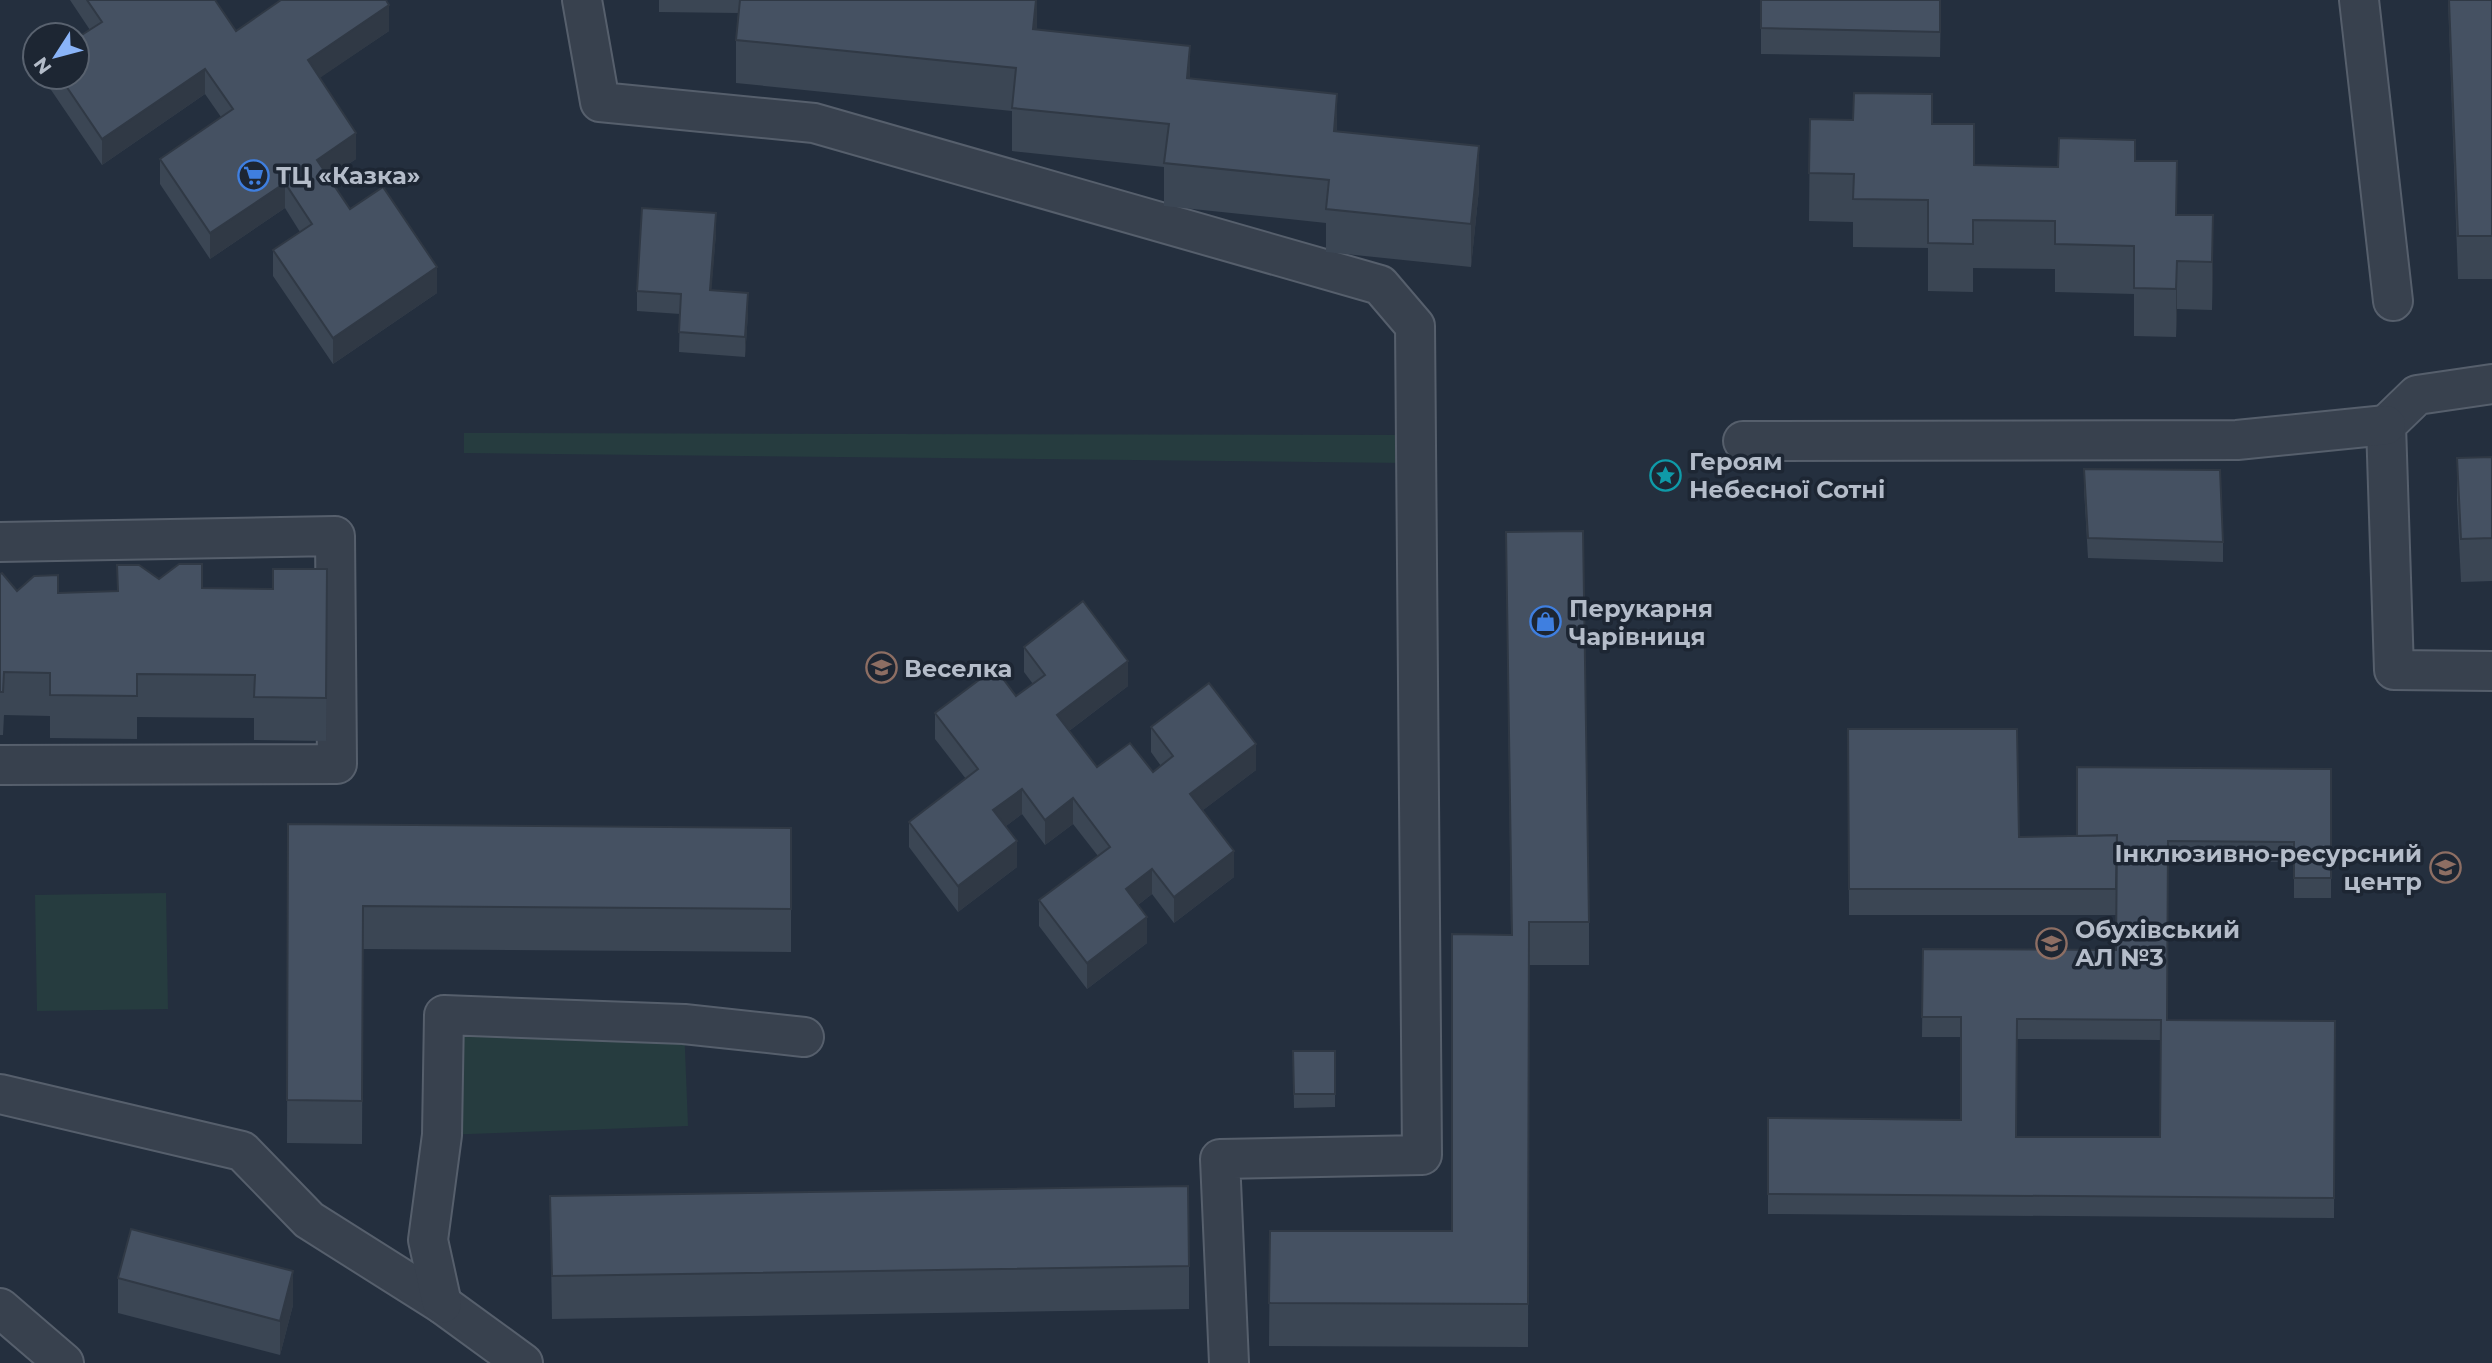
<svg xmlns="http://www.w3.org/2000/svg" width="2492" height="1363" viewBox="0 0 2492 1363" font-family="Montserrat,sans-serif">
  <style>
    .green { fill: #263c3f }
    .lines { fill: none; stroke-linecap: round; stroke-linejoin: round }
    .minor-casing { stroke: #565f6c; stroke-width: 42 }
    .minor { stroke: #38414e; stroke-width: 38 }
    .wall { fill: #3b4654; fill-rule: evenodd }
    .shaded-wall { fill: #303945 }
    .building { fill: #455162; stroke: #303945; stroke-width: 2; fill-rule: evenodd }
    .labels { text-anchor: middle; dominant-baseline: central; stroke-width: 7; stroke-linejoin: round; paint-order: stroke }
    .poi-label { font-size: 24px; font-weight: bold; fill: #b4bcc9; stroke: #1d2633; text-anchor: start }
  </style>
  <rect width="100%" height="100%" fill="#242f3e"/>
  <g class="green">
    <path d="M464 433 1411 435 1408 463 464 453Z"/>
    <path d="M166 893 168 1009 37 1011 35 895Z"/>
    <path d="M444 1015 684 1024 688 1126 442 1135Z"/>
  </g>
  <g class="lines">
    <defs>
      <g id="minor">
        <path d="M582 0 600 102 814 123 1380 285 1415 326 1422 1155 1220 1159 1229 1363"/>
        <path d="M2359 0 2393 301"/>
        <path d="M2492 384 2417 395 2386 425 2394 670 2492 671"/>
        <path d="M1743 441 2237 440 2386 425"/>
        <path d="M0 542 335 536 337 764 0 765"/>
        <path d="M0 1094 242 1151 309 1220 442 1304 523 1363"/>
        <path d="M442 1304 428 1240 442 1135 444 1015 684 1024 804 1037"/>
        <path d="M0 1308 64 1363"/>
      </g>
    </defs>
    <use href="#minor" class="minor-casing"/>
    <use href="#minor" class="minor"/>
  </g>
  <g class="wall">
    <path d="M70 0H215L236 31H389L319 78 356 159 329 177 350 209 437 293 333 364 273 276V250L300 232 285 208 210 259 160 184V159L221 117 205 94 102 165 47 84V77H77L90 30Z"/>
    <path d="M659 0H1037V29L1190 79 1337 131 1479 189 1471 267 1326 252V223L1164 206V167L1012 151V111L736 83V40L738 13 659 12Z"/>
    <path d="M1941 0 1940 57 1761 54V28Z"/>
    <path d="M2448 0H2492V279H2458Z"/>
    <path d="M1810 119 1932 124 1974 165 2058 167 2135 161 2213 263 2212 310 2177 309 2176 337 2134 336V294L2055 292V269L1973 268V292L1928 291V248L1853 247V222L1809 221Z"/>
    <path d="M716 233 711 290 748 313 745 357 679 352 680 314 637 311V291Z"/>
    <path d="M2492 457V581L2461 582 2457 501V458Z"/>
    <path d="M2084 469 2223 542V562L2088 558 2084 489Z"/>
    <path d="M1506 532 1589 922V965H1529L1528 1347 1269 1346 1270 1231H1452L1511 935Z"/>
    <path d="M117 565 159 579 202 588 273 589 327 569 326 741 254 740V718L137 717V739L50 738V716L4 715 3 735H0V574L17 591 58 593 117 591Z"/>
    <path d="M1024 647 1128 686 1069 731 1097 767 1153 772 1161 766 1151 752V727L1256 770 1203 810 1234 877 1174 923 1152 894 1138 905 1147 943 1087 989 1039 926V900L1098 856 1073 824 1045 845 1022 814 1006 826 1017 867 958 912 909 847V822L966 779 935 739V713L1016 696 1033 684 1024 672Z"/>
    <path d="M1848 729 2019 837 2077 836 2331 769V898H2294V862L2168 861 2167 1020 2335 1021 2334 1218 1768 1214V1118L1961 1120V1037H1922L1923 949 2116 950V915H1849ZM2017 1039 2161 1040 2160 1137H2016Z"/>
    <path d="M288 824 791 828V952L363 949 362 1144 287 1143Z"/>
    <path d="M1293 1051H1335V1107L1294 1108Z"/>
    <path d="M550 1196 1189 1266V1309L552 1319Z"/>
    <path d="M118 1278 293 1305 280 1355 118 1313Z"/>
  </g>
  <g class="shaded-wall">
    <path d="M1036 0H1037V33L1033 29Z"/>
    <path d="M389 5V31L308 86V60Z"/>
    <path d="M1190 46V89L1187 78Z"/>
    <path d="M205 69V94L102 165V139Z"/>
    <path d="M1337 94V137L1334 131Z"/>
    <path d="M356 133V159L317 185V160Z"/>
    <path d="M1479 146V189L1471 267V224Z"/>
    <path d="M285 183V208L210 259V233Z"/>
    <path d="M716 213V233L710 310V290Z"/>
    <path d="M2213 215V263L2212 310V262Z"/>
    <path d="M2177 261V309L2176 337V289Z"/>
    <path d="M437 267V293L333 364V338Z"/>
    <path d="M748 293V313L745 357V337Z"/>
    <path d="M1128 661V686L1057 740V715Z"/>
    <path d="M1256 744V770L1190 820V794Z"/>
    <path d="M1022 789V814L993 836V810Z"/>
    <path d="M1073 798V824L1045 845V820Z"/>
    <path d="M1017 841V867L958 912V886Z"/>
    <path d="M1234 851V877L1174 923V897Z"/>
    <path d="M1152 869V894L1126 914V889Z"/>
    <path d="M1147 917V943L1087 989V963Z"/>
    <path d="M293 1271V1305L280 1355V1321Z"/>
  </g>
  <g class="building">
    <path d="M87 0H215L236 31 281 0H386L389 5 308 60 356 133 317 160 350 209 383 187 437 267 333 338 273 250 312 224 285 183 210 233 160 159 233 109 205 69 102 139 60 77H77V38L102 22Z"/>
    <path d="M740 0H1036L1033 29 1190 46 1187 78 1337 94 1334 131 1479 146 1471 224 1326 209 1329 180 1164 163 1169 124 1012 108 1016 68 736 40Z"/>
    <path d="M1761 0H1940V32L1761 28Z"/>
    <path d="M2449 0H2492V236H2458Z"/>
    <path d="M1854 93 1932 94V124H1974V165L2058 167 2059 138 2135 140V161H2177L2176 215H2213L2212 262 2177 261 2176 289 2134 288V246L2055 244V221L1973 220V244L1928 243V200L1853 199 1854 174 1809 173 1810 119 1853 120Z"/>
    <path d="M642 208 716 213 710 290 748 293 745 337 679 332 681 294 637 291Z"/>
    <path d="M2492 457V538L2461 539 2457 458Z"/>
    <path d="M2084 469 2220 470 2223 542 2088 538Z"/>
    <path d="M1583 531 1589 922H1529L1528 1304 1269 1303 1270 1231H1452V934L1512 935 1506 532Z"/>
    <path d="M179 564H202V588L273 589V569H327L326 698 254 697 255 675 137 674V696L50 695V673L4 672 3 692H0V574L2 573 17 591 34 576 58 575V593L118 591 117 565H139L159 579Z"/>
    <path d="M1083 601 1128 661 1057 715 1097 767 1130 743 1153 772 1173 756 1151 727 1209 683 1256 744 1190 794 1234 851 1174 897 1152 869 1126 889 1147 917 1087 963 1039 900 1110 847 1073 798 1045 820 1022 789 993 810 1017 841 958 886 909 822 978 769 935 713 995 668 1016 696 1045 675 1024 647Z"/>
    <path d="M1848 729H2017L2019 837 2117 835 2116 889H1849Z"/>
    <path d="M2077 767 2331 769V878H2294V842L2168 841 2167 1020 2335 1021 2334 1198 1768 1194V1118L1961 1120V1017H1922L1923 949 2116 950 2117 835 2077 836ZM2017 1019 2161 1020 2160 1137H2016Z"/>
    <path d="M288 824 791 828V909L363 906 362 1101 287 1100Z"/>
    <path d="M1293 1051H1335V1094H1294Z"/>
    <path d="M1188 1186 1189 1266 552 1276 550 1196Z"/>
    <path d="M131 1229 293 1271 280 1321 118 1278Z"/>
  </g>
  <defs>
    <symbol id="supermarket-ring" viewBox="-11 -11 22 22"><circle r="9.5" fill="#1d2633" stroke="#3f7fe0" stroke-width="1.5"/><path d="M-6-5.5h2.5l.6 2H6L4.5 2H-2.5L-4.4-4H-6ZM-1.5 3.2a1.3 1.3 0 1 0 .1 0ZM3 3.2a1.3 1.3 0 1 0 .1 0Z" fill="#3f7fe0"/></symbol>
    <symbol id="sight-ring" viewBox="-11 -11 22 22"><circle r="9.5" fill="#1d2633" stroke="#0f9aa8" stroke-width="1.5"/><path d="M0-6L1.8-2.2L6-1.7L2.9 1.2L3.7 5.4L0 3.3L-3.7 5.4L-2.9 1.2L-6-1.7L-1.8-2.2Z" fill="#0f9aa8"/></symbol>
    <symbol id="shop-ring" viewBox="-11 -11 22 22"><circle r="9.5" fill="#1d2633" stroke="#3f7fe0" stroke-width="1.5"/><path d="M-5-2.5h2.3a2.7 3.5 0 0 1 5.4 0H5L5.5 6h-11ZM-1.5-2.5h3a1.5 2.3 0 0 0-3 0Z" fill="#3f7fe0"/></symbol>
    <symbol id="school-ring" viewBox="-11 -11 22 22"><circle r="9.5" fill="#1d2633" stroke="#8d6e63" stroke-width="1.5"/><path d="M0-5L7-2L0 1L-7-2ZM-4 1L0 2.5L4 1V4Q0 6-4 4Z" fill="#8d6e63"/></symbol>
  </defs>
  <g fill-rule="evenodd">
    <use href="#supermarket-ring" x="236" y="158" width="35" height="35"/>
    <use href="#sight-ring" x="1648" y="458" width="35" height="35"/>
    <use href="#shop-ring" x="1528" y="604" width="35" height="35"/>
    <use href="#school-ring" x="864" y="650" width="35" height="35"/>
    <use href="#school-ring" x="2428" y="850" width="35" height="35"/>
    <use href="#school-ring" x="2034" y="926" width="35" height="35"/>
  </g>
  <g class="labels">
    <g class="poi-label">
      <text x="276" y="175">ТЦ «Казка»</text>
      <text x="1689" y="461">Героям<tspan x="1689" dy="28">Небесної Сотні</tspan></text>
      <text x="1569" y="608">Перукарня<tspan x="1569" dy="28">Чарівниця</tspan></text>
      <text x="904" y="668">Веселка</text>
      <text x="2422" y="853" text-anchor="end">Інклюзивно-ресурсний<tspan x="2422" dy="28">центр</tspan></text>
      <text x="2075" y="929">Обухівський<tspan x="2075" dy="28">АЛ №3</tspan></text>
    </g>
  </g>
  <g transform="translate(56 56) rotate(234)"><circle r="33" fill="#1d2633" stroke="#59626f" stroke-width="2"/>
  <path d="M0-5L12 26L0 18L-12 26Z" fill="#8ab4f8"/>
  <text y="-10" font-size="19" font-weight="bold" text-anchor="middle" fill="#b4bcc9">N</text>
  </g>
</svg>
